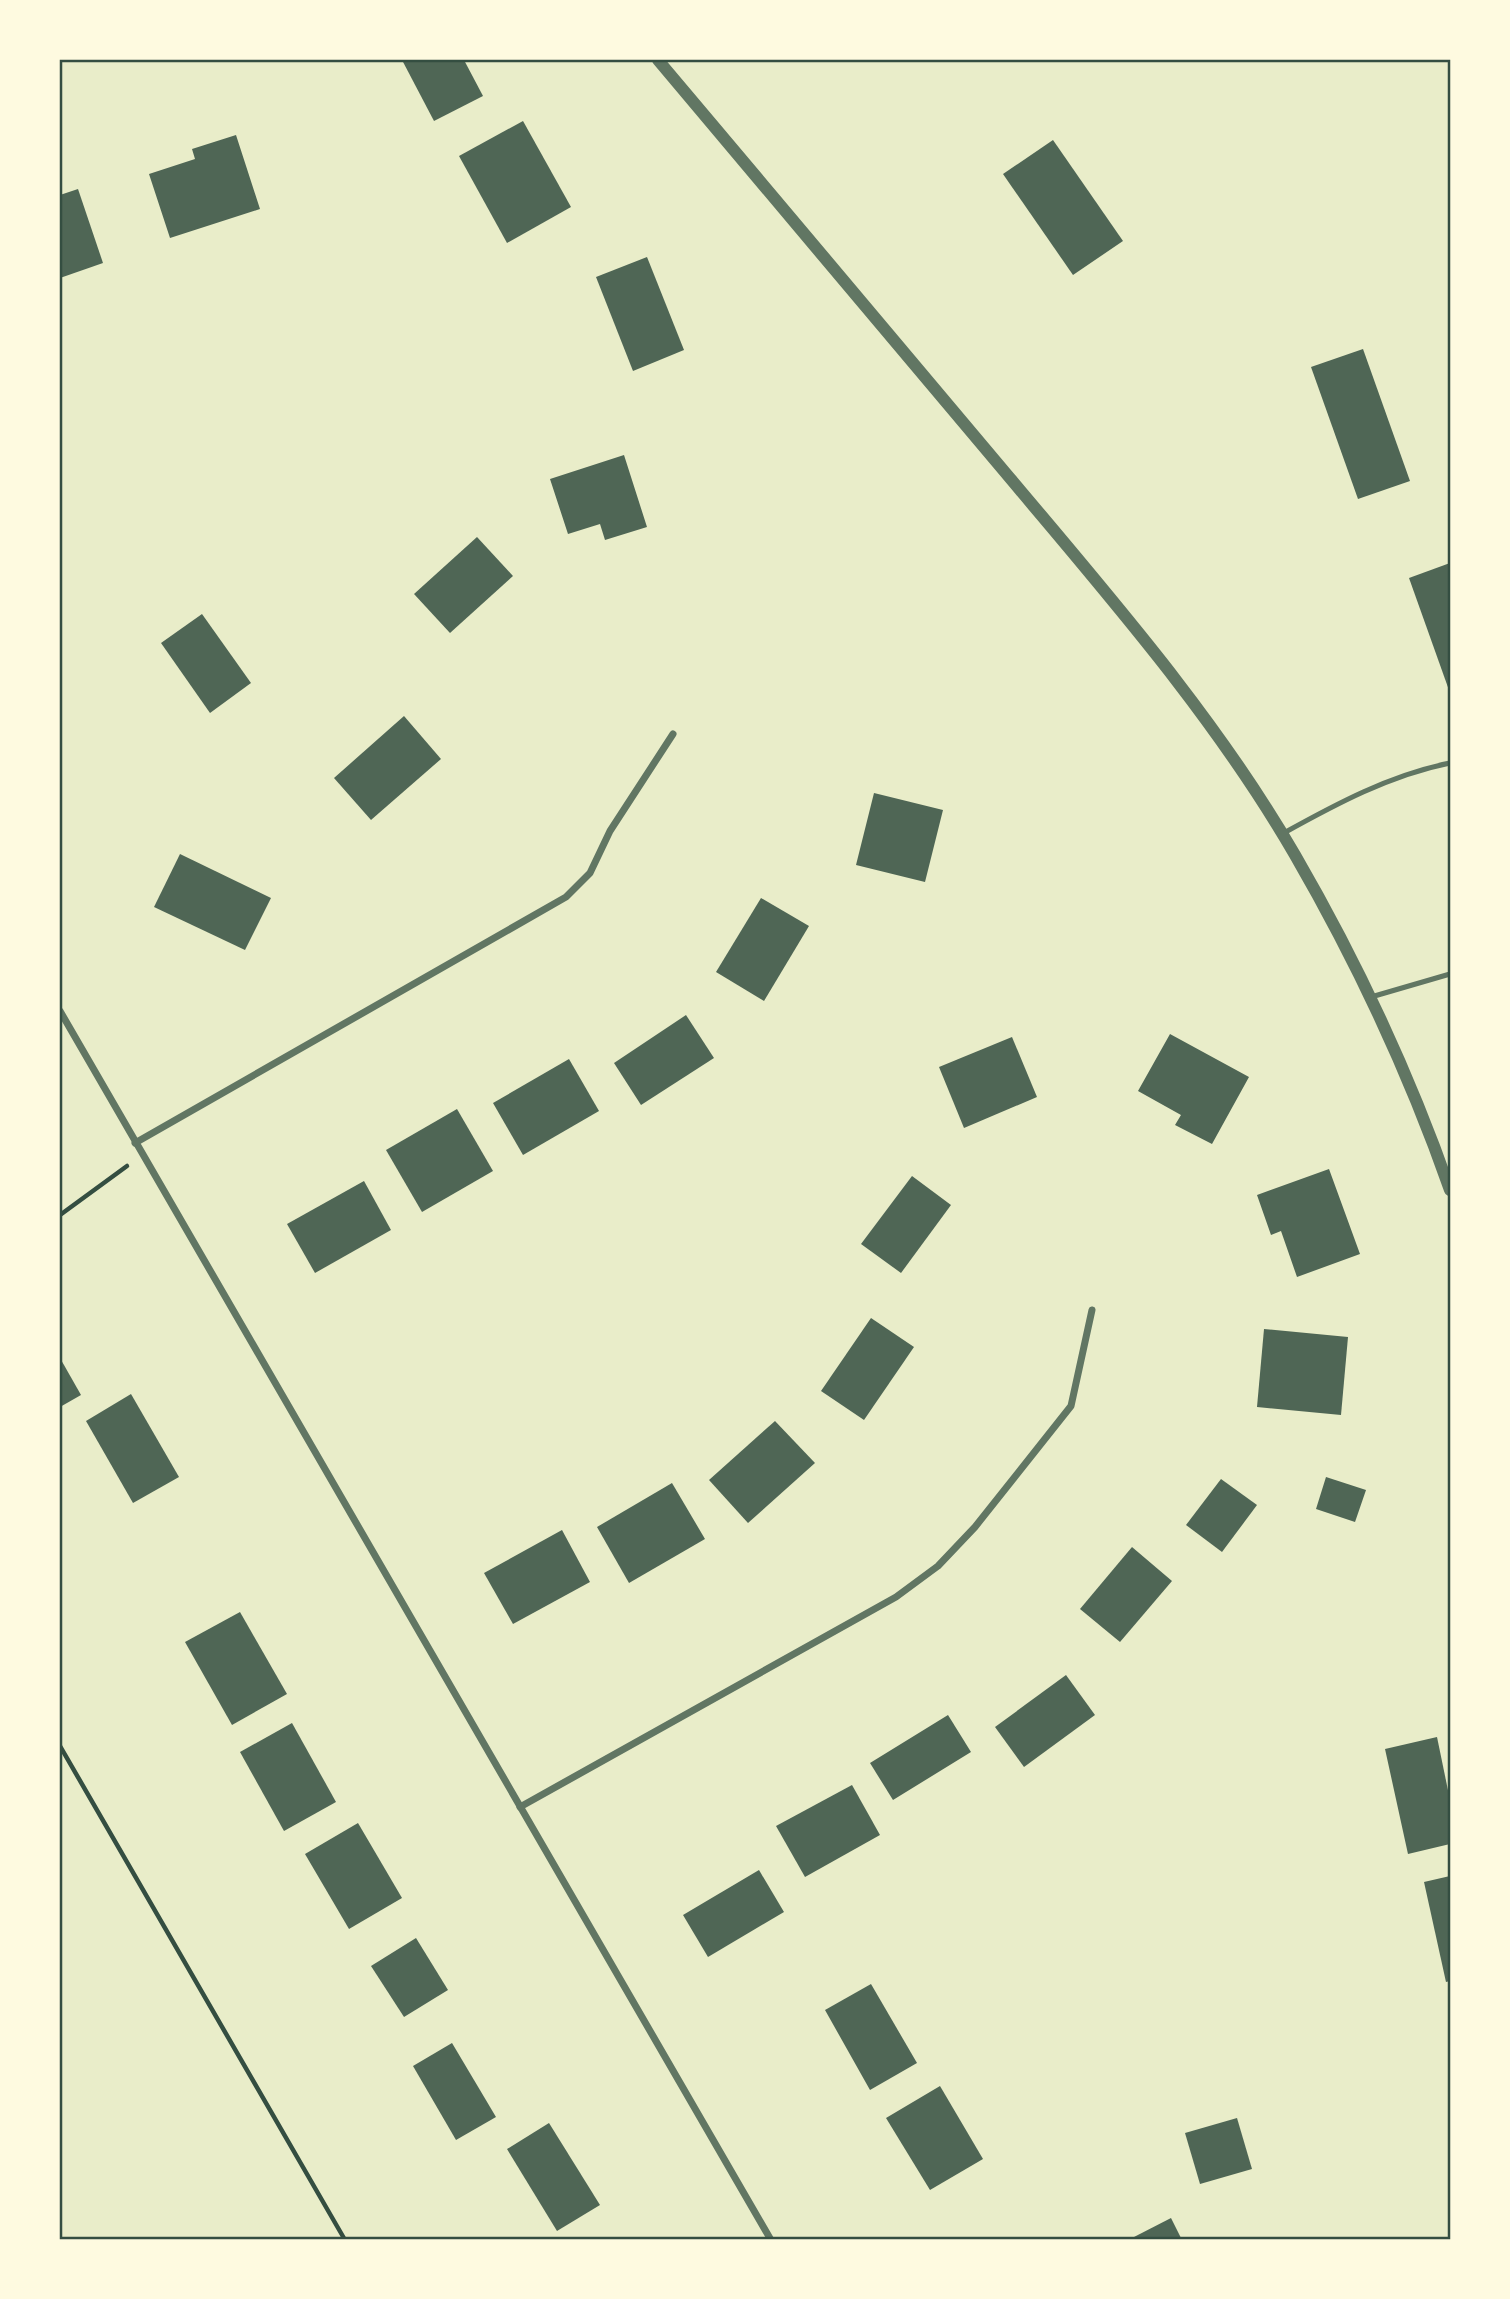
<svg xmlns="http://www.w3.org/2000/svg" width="1510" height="2299" viewBox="0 0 1510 2299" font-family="Mulish,sans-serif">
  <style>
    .building { fill: #4f6655 }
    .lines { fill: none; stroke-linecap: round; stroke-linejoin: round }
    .path { stroke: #344e41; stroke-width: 4.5 }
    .service { stroke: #617663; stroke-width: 5 }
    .minor { stroke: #617663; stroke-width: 7 }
    .tertiary { stroke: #617663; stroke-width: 12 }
    .neatline { fill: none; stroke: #344e41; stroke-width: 2.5 }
  </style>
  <rect width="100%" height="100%" fill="#e9edc9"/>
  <g class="building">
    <path d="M402 60H464L483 96 434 121Z"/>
    <path d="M523 121 571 207 507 243 459 156Z"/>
    <path d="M236 135 260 209 170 238 149 174 195 159 192 149Z"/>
    <path d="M1053 140 1123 241 1073 275 1003 174Z"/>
    <path d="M78 189 103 263 60 278V195Z"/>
    <path d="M647 257 684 350 633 371 596 277Z"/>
    <path d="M1363 349 1410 481 1358 499 1311 367Z"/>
    <path d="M624 455 647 527 605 540 600 524 568 534 550 479Z"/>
    <path d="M477 537 513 576 450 633 414 594Z"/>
    <path d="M1450 563V693L1409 578Z"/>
    <path d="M202 614 251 683 210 713 161 643Z"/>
    <path d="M404 716 441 759 371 820 334 778Z"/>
    <path d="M874 793 943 810 925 882 856 865Z"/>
    <path d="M180 854 271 898 245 950 154 907Z"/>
    <path d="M761 898 809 926 764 1001 716 972Z"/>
    <path d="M686 1015 714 1058 641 1105 614 1063Z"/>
    <path d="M1170 1034 1249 1077 1212 1144 1175 1125 1181 1115 1138 1091Z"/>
    <path d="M1012 1037 1037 1097 964 1128 939 1067Z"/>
    <path d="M569 1059 599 1111 523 1155 493 1103Z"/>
    <path d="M457 1109 493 1171 422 1212 386 1150Z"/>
    <path d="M1329 1169 1360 1254 1297 1277 1281 1231 1271 1235 1257 1195Z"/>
    <path d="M912 1176 951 1205 901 1273 861 1244Z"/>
    <path d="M364 1181 391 1230 315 1273 287 1224Z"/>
    <path d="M871 1318 914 1347 864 1420 821 1391Z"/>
    <path d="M1264 1329 1348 1337 1341 1415 1257 1407Z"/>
    <path d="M60 1358 81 1395 60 1407Z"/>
    <path d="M131 1394 179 1477 133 1503 86 1421Z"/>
    <path d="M775 1421 815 1463 748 1523 709 1480Z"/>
    <path d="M1326 1477 1366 1490 1355 1522 1316 1509Z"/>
    <path d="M1221 1479 1257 1505 1222 1552 1186 1525Z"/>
    <path d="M672 1483 705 1539 629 1583 597 1527Z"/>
    <path d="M562 1530 590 1582 513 1624 484 1573Z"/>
    <path d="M1132 1547 1172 1581 1120 1642 1080 1609Z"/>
    <path d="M240 1612 287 1694 232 1725 185 1642Z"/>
    <path d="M1066 1675 1095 1715 1024 1767 995 1727Z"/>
    <path d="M948 1715 971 1752 893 1800 870 1763Z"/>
    <path d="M292 1723 336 1802 284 1831 240 1752Z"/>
    <path d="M1437 1737 1450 1800V1844L1408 1854 1385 1749Z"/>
    <path d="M852 1785 880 1835 805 1877 776 1826Z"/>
    <path d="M358 1823 402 1898 349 1929 305 1854Z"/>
    <path d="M759 1870 784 1912 708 1957 683 1915Z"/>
    <path d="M1450 1876V1981L1446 1982 1424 1882Z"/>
    <path d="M416 1938 448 1990 404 2017 371 1966Z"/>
    <path d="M871 1984 917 2063 870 2090 825 2010Z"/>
    <path d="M452 2043 496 2117 456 2140 413 2066Z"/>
    <path d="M940 2086 983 2159 930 2190 886 2118Z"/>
    <path d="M1237 2118 1252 2169 1200 2184 1185 2133Z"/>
    <path d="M549 2123 600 2205 557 2231 507 2149Z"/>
    <path d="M1171 2218 1182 2240H1135L1134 2237Z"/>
  </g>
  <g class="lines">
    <g class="path">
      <path d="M60 1215 127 1166"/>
      <path d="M60 1746 345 2240"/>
    </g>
    <g class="service">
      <path d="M1282 834C1336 804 1390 775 1450 763"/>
      <path d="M1371 997 1450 974"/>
    </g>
    <g class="minor">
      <path d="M60 1011 771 2240"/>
      <path d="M135 1143 566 897 590 873 610 831 673 734"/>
      <path d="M520 1807 896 1597 938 1566 975 1527 1071 1406 1092 1310"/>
    </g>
    <path class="tertiary" d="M658 60C773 197 888 334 1004 471 1107 594 1214 715 1295 855 1357 962 1409 1073 1450 1190"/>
  </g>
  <rect width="1510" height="2299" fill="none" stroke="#fefae0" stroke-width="122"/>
  <rect x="61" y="61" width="1388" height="2177" class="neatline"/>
</svg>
